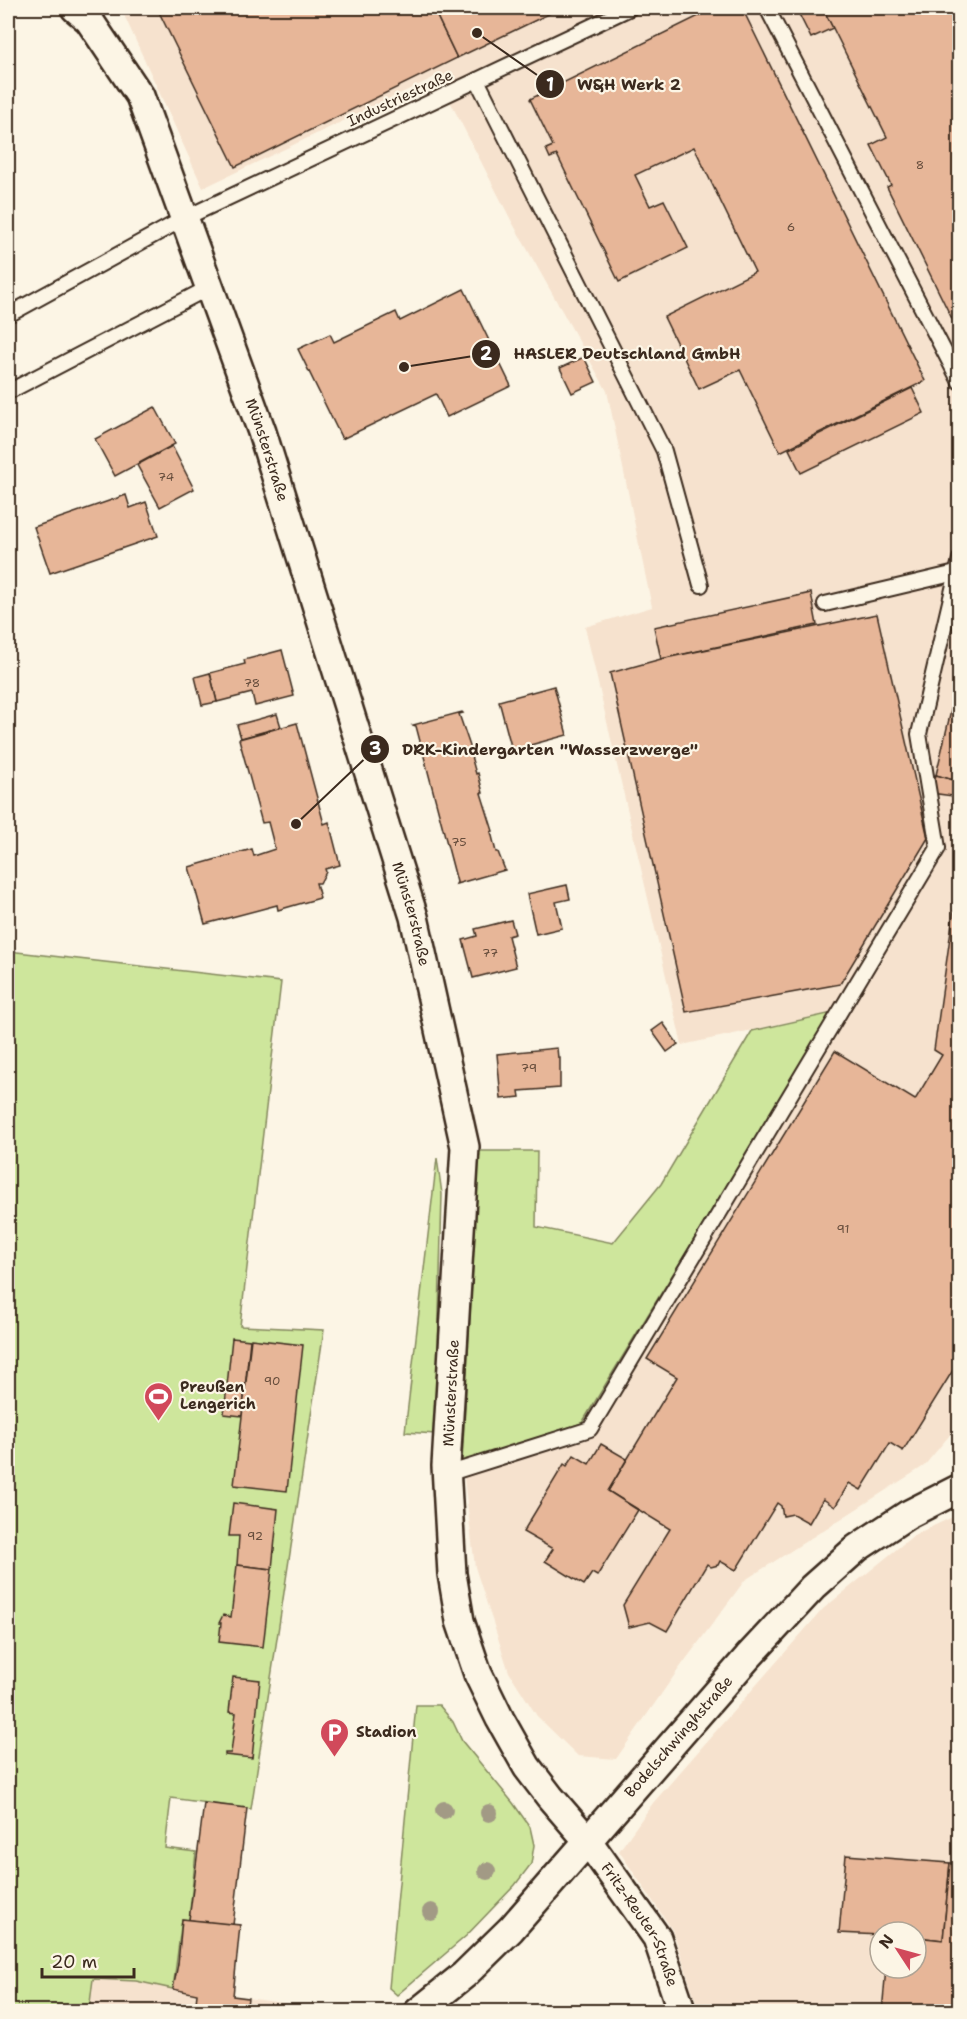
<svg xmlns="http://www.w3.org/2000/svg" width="967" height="2019" viewBox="0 0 967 2019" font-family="'Shantell Sans',sans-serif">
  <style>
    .built { fill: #f6e2ce; fill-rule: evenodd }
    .green { fill: #cee69c; stroke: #84885d; stroke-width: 1.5 }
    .building { fill: #e7b698; stroke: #3b2a1e; stroke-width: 1.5 }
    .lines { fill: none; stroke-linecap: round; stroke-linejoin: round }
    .service-casing { stroke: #3b2a1e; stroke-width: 18 }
    .minor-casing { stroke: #3b2a1e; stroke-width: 32 }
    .service { stroke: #fcf5e5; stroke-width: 14 }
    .minor { stroke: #fcf5e5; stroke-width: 27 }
    .tree { fill: #a29a85 }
    .labels { text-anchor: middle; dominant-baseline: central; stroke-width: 4.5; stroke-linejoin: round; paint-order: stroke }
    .number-label { font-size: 12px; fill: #664d3c }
    .street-label { font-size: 15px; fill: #3b2a1e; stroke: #fcf5e5 }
    .poi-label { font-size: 15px; font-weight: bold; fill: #3b2a1e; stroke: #fcf5e5; text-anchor: start }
    .leader { fill: none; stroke: #3b2a1e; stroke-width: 2 }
    .callout-dot { fill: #3b2a1e; stroke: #fcf5e5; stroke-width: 2 }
    .mark-label { font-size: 18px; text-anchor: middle; font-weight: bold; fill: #fff }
    .callout-label { font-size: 16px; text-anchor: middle; font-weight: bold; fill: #3b2a1e; stroke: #fcf5e5; stroke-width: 4.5; stroke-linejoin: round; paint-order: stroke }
  </style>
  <rect width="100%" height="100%" fill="#fcf5e5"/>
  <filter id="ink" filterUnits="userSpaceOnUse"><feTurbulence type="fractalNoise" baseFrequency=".0167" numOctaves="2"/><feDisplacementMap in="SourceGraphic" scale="12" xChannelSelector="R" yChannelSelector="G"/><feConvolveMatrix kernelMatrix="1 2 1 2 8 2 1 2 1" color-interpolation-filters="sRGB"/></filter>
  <g filter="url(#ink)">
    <g class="built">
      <path d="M115 8H959V1424L924 1466 745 1580 678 1670 616 1759 578 1756 537 1716 509 1672 475 1567 462 1462 582 1423 831 1013 682 1045 585 627 652 607 607 391 512 222 437 76 203 188 124 15Z"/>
      <path d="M959 1514V2011H699L673 1931 619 1851 653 1803 823 1609 914 1535ZM880 1932H916V1968H880Z"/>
      <path d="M182 1919 240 1925 233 1996 318 2008 320 2011 89 2012 93 1979 136 1981 173 1989Z"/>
    </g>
    <g class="green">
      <path d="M8 951 281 982 240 1326 324 1330 251 1809 171 1798 165 1848 196 1852 189 1920 182 1919 173 1989 136 1981 93 1979 89 2011H8Z"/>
      <path d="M832 1013 582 1423 462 1462 479 1151H537L536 1227 613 1243 661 1184 752 1031Z"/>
      <path d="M437 1158 442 1194 436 1434 405 1432Z"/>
      <path d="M416 1705H439L453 1722 462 1741 513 1803 530 1827 534 1845 531 1864 515 1885 466 1936 397 1995 389 1988Z"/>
    </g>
    <g class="building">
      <path d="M157 8H433L457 58 235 167Z"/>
      <path d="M433 8H561L457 58Z"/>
      <path d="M715 8H742L925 381 780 452 740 370 699 389 664 317 755 272 694 147 635 175 650 206 664 200 688 248 619 282 557 155 550 158 546 149 553 146 530 99Z"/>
      <path d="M796 8H823L833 28 811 38Z"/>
      <path d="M823 8H960V335L887 187 891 185 871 145 887 137Z"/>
      <path d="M464 289 511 386 447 417 436 394 342 439 298 349 330 334 334 342 396 312 400 321Z"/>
      <path d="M584 357 596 382 572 393 560 368Z"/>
      <path d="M912 388 924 413 801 473 789 449Z"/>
      <path d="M155 407 175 444 115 476 95 439Z"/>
      <path d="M172 446 194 489 160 507 137 465Z"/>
      <path d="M126 495 130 508 146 502 158 536 50 573 34 527Z"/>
      <path d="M811 593 817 625 661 659 654 627Z"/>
      <path d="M877 614 928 838 840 984 686 1012 610 673 661 659Z"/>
      <path d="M282 650 294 696 255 706 252 693 217 702 210 673 245 664 244 660Z"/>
      <path d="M960 672V782L936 775Z"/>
      <path d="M210 673 217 702 202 705 195 677Z"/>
      <path d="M554 686 567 735 512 750 499 701Z"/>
      <path d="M462 712 463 713 459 714 473 755 471 756 476 774 478 773 483 793H481L493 831 491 832 496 852H498L505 870 456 884 457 882 416 726 413 725Z"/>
      <path d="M277 714 281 727 241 738 237 725Z"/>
      <path d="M297 723 324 824 329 822 340 865 325 869 326 872 320 883H316L320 898 278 910 277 905 205 924 189 867 252 849 254 856 275 849 268 822 262 823 239 739Z"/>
      <path d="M936 775 960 782V797L931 793Z"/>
      <path d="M960 866V1359L903 1451 890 1443 861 1490 849 1483 835 1507 823 1499 809 1523 793 1514 783 1516 781 1506 777 1503 736 1570 720 1561 718 1565 711 1567 707 1564 667 1631 650 1622 629 1627 623 1605 670 1529 608 1491 677 1377 647 1359 835 1051 915 1100 942 1055 934 1050Z"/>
      <path d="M567 885 570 899 556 902 562 928 536 934 527 894Z"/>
      <path d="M511 920 515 934 508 936 516 967 473 978 463 940 477 936 475 929Z"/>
      <path d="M663 1023 678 1044 667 1052 652 1031Z"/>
      <path d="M557 1048 558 1058H560V1088L519 1091 520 1097 501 1099 497 1054Z"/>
      <path d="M232 1338 250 1340 242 1416 224 1414Z"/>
      <path d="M251 1339 303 1345 287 1491 234 1485Z"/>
      <path d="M601 1444 627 1459 608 1491 638 1510 597 1576 592 1573 584 1585 545 1561 553 1549 523 1532 564 1464 567 1466 574 1455 589 1464Z"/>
      <path d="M233 1503 278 1509 272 1569 237 1565 239 1536H229Z"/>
      <path d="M237 1565 272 1569 263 1647 219 1642 221 1623H219L223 1615 231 1617Z"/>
      <path d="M233 1677 260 1680 252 1758 225 1755V1753H231L236 1713 229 1712Z"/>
      <path d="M204 1803 247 1808 233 1925 189 1920Z"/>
      <path d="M846 1855 950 1863 943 1940 916 1937V1932H880V1935L839 1933Z"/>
      <path d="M950 1863H960V2012H882L886 1968H916V1937L943 1940Z"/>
      <path d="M182 1919 240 1925 233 1996 248 1998 246 2012H195L197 1994 173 1989 178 1964Z"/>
    </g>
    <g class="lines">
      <defs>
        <g id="service">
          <path d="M767 8 960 382"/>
          <path d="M477 80 664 451 701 585"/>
          <path d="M8 315 185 218 630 8"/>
          <path d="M8 392 210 287"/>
          <path d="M825 604 956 573"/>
          <path d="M447 1474 590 1429 938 848 919 734 960 559"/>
        </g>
        <g id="minor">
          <path id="s1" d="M75 8 89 20 140 96 262 432 414 917 465 1147 446 1466 452 1574 460 1621 478 1674 500 1719 527 1767 550 1797 588 1841 657 1938 682 2012"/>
          <path id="s2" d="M418 2012 464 1975 511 1929 748 1657 813 1587 857 1548 907 1515 960 1488"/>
        </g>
      </defs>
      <use href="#service" class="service-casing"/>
      <use href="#minor" class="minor-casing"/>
      <use href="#service" class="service"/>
      <use href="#minor" class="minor"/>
    </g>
    <g class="tree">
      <circle cx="444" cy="1810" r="9"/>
      <circle cx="489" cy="1813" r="9"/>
      <circle cx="487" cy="1871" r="9"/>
      <circle cx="431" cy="1912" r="9"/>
    </g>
  </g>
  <defs>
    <symbol id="stadium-pin" viewBox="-11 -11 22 30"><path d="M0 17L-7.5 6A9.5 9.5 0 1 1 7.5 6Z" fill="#d1495b" stroke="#fcf5e5"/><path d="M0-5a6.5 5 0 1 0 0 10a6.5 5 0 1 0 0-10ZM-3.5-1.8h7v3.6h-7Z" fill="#fff"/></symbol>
    <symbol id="parking-pin" viewBox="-11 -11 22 30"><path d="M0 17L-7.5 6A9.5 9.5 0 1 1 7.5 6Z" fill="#d1495b" stroke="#fcf5e5"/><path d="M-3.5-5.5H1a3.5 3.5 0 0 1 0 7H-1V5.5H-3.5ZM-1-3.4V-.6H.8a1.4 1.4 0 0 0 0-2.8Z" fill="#fff"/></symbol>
  </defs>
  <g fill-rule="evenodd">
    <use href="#stadium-pin" x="142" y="1380" width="33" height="45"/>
    <use href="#parking-pin" x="318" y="1716" width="33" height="45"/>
  </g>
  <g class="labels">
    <g class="number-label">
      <text x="920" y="165">8</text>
      <text x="791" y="227">6</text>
      <text x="166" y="477">74</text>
      <text x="252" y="683">78</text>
      <text x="459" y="842">75</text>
      <text x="490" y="953">77</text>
      <text x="529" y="1068">79</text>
      <text x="843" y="1229">91</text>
      <text x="272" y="1381">90</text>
      <text x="255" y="1536">92</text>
    </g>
    <g class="street-label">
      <text transform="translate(400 98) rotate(-25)">Industriestraße</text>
      <text stroke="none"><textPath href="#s1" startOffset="486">Münsterstraße</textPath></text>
      <text stroke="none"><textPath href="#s1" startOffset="972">Münsterstraße</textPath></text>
      <text transform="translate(451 1393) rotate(-87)">Münsterstraße</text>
      <text stroke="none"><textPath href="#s2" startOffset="380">Bodelschwinghstraße</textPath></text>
      <text stroke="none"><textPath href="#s1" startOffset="2043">Fritz-Reuter-Straße</textPath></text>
    </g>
    <g class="poi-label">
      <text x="180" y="1387">Preußen<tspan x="180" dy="17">Lengerich</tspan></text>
      <text x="356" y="1732">Stadion</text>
    </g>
  </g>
  <path class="leader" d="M477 33L550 84M404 367L486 354M296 824L375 749"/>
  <g class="callout-dot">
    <circle cx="477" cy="33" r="6"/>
    <circle cx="404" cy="367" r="6"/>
    <circle cx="296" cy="824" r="6"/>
    <circle cx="550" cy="84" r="15"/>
    <circle cx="486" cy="354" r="15"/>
    <circle cx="375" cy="749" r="15"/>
  </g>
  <g class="mark-label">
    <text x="550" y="91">1</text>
    <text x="486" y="360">2</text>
    <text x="375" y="755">3</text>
  </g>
  <g class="callout-label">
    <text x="629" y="90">W&amp;H Werk 2</text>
    <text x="627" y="359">HASLER Deutschland GmbH</text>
    <text x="550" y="755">DRK-Kindergarten "Wasserzwerge"</text>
  </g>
  <rect width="967" height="2019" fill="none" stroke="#fcf5e5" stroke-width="30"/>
  <rect x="15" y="15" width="937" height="1989" fill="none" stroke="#3b2a1e" stroke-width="2" filter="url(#ink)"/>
  <g transform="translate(898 1950) rotate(306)"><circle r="28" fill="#fcf5e5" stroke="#afa495" stroke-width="1.5"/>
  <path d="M0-4.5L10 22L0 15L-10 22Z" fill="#d1495b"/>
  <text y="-9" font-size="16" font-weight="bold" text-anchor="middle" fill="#3b2a1e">N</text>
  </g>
  <path d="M42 1968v9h92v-9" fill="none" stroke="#3b2a1e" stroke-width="3"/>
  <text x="51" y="1968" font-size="18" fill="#3b2a1e" stroke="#fcf5e5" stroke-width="4.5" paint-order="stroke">20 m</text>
</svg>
